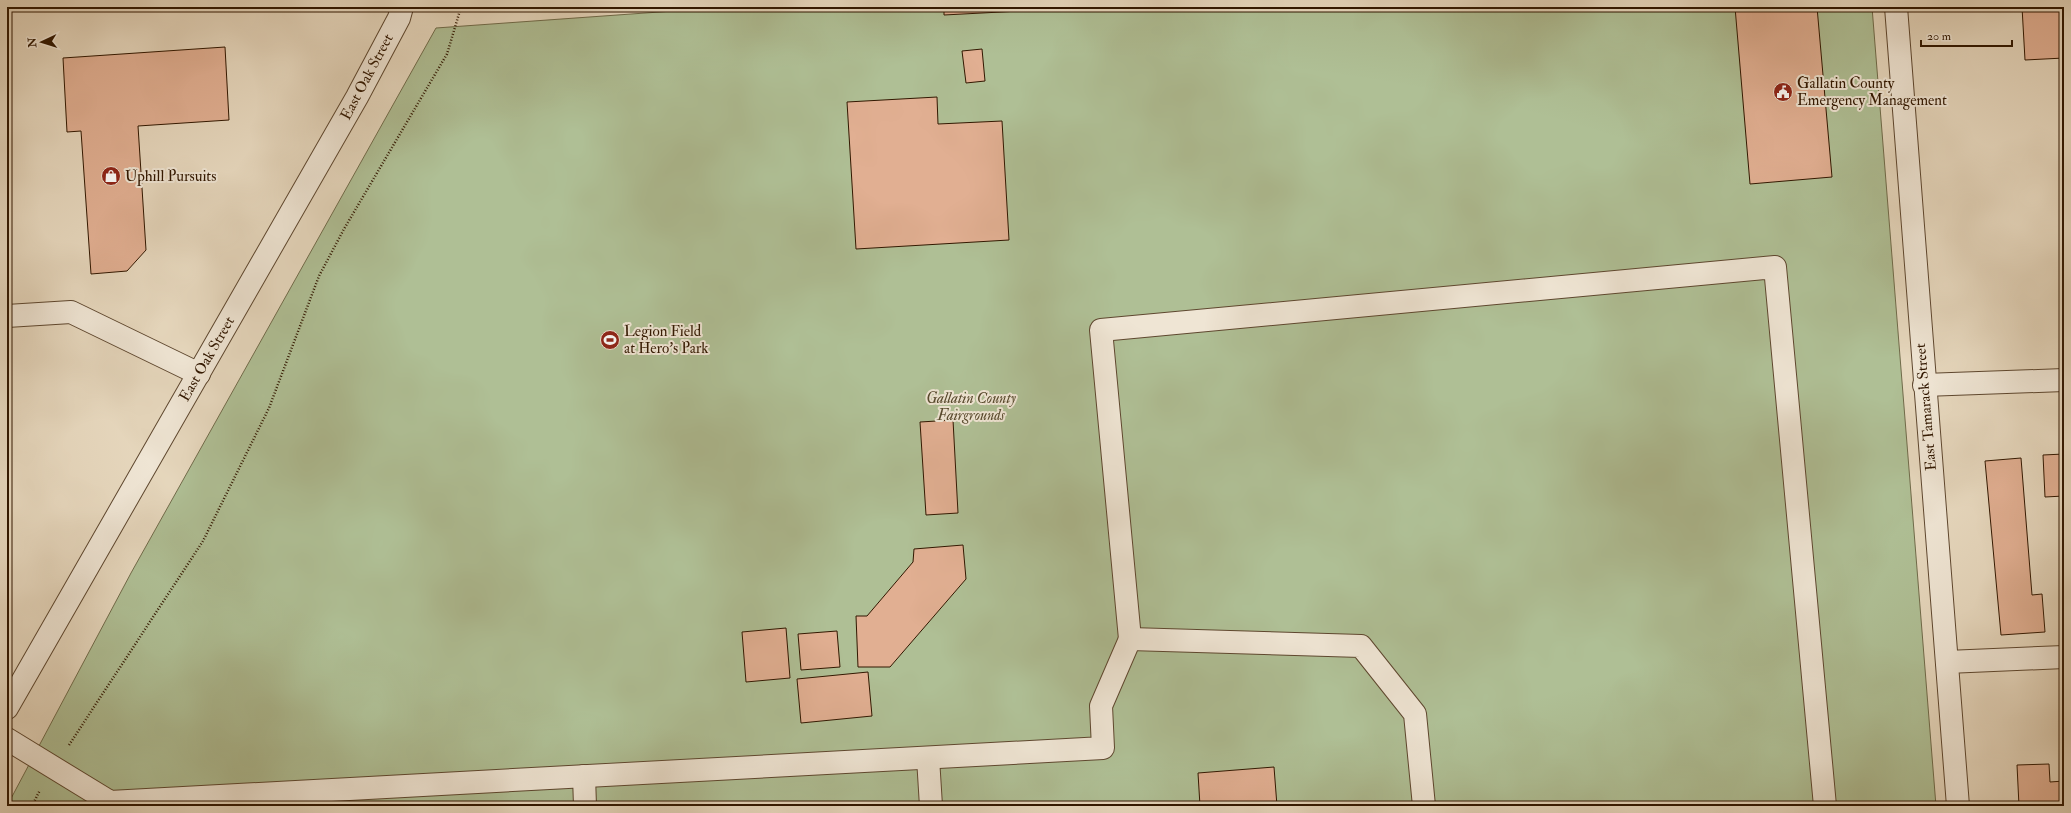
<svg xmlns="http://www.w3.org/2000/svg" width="2071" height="813" viewBox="0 0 2071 813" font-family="'IM FELL Double Pica',serif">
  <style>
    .green { fill: #afbf95; stroke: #706b4a }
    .building { fill: #e1af92; stroke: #311700 }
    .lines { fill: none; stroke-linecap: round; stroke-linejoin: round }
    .minor-casing { stroke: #5e472f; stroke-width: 24 }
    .path { stroke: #311700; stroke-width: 2.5; stroke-dasharray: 1 2; stroke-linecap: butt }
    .minor { stroke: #efe5d4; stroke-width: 22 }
    .labels { text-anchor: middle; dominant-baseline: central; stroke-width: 4; stroke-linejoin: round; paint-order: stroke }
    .street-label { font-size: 15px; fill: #311700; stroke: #efe5d4 }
    .poi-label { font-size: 15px; fill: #311700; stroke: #efe5d4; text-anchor: start }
    .park-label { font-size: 15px; font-style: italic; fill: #57492d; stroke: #efe5d4 }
  </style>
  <rect width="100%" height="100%" fill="#e6d7bd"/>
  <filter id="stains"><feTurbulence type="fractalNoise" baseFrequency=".005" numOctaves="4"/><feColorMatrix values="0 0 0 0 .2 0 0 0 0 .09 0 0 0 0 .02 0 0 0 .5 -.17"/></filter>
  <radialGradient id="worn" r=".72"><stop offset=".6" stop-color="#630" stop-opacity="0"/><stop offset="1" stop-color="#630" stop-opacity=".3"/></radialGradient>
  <path class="green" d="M729 7H1872L1936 806H7L131 573 436 28Z"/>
  <g class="building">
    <path d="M944 7H1058V9L944 15Z"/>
    <path d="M1735 7H1817L1832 177 1750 184Z"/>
    <path d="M2022 7H2064V58L2025 60Z"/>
    <path d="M225 47 229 120 138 126 146 250 127 271 91 274 81 131 67 132 63 58Z"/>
    <path d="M982 49 985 81 966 83 962 51Z"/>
    <path d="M937 97 938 124 1002 121 1009 240 856 249 847 102Z"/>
    <path d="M953 420 958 513 926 515 920 422Z"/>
    <path d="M2064 454V496L2045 497 2043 455Z"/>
    <path d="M2021 458 2032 595 2042 594 2045 632 2001 635 1985 461Z"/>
    <path d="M963 545 966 579 890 667H858L856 616H867L913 562 914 549Z"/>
    <path d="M786 628 790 678 746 682 742 632Z"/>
    <path d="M837 631 840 667 801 670 798 634Z"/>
    <path d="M868 672 872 716 801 723 797 679Z"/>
    <path d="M2049 764 2050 782 2064 781V806H2019L2017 765Z"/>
    <path d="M1274 767 1277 806H1200L1198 773Z"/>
  </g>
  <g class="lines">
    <defs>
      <g id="minor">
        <path d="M1896 7 1958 806"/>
        <path d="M7 316 71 312 199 374"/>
        <path d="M1924 385 2064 380"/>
        <path d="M1130 639 1101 330 1775 267 1825 806"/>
        <path d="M1947 662 2064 657"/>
        <path d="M7 708 357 97 399 18 402 7"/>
        <path d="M7 739 110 802 1103 748 1101 706 1130 639 1361 646 1415 714 1424 806"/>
        <path d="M928 758 931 806"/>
        <path d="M584 776 585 806"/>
      </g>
    </defs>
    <use href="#minor" class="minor-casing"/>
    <g class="path">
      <path d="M69 745 203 541 269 408 319 276 344 229 447 54 461 7"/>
      <path d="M32 806 40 790"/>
    </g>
    <use href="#minor" class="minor"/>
  </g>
  <defs>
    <symbol id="civic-disc" viewBox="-11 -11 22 22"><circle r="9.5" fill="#8f2418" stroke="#efe5d4"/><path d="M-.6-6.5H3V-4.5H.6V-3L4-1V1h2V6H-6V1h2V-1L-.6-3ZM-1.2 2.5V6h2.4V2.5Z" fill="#fff"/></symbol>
    <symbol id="shop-disc" viewBox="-11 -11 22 22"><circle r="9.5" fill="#8f2418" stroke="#efe5d4"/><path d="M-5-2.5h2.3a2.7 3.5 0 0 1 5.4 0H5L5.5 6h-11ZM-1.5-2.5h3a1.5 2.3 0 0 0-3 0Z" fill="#fff"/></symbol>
    <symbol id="stadium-disc" viewBox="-11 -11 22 22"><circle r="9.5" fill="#8f2418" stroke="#efe5d4"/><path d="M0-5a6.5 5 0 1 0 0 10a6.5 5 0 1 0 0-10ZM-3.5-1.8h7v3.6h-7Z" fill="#fff"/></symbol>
  </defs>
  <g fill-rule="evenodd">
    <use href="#civic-disc" x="1772" y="81" width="22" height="22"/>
    <use href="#shop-disc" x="100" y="165" width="22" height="22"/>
    <use href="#stadium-disc" x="599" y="329" width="22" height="22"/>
  </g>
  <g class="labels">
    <g class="street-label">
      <text transform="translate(367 77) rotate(-62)">East Oak Street</text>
      <text transform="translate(207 359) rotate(-60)">East Oak Street</text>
      <text transform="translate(1926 407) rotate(-95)">East Tamarack Street</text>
    </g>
    <g class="poi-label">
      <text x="1797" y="83">Gallatin County<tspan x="1797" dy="17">Emergency Management</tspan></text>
      <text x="125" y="176">Uphill Pursuits</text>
      <text x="624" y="331">Legion Field<tspan x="624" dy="17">at Hero's Park</tspan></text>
    </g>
    <g class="park-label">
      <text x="971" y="398">Gallatin County<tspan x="971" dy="17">Fairgrounds</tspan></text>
    </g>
  </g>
  <rect width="2071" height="813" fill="none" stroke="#e6d7bd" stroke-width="24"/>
  <rect x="8" y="8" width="2055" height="797" fill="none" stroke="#311700" stroke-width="2"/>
  <rect x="12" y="12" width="2047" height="789" fill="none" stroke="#311700"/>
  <g transform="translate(42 42) rotate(266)" stroke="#efe5d4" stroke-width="3" paint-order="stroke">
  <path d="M0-3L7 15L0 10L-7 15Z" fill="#311700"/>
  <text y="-6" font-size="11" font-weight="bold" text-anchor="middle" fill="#311700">N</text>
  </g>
  <path d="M1921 40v6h91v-6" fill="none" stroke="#311700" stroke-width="2"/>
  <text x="1927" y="40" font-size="12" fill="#311700" stroke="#efe5d4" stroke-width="3" paint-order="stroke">20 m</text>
  <rect width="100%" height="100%" filter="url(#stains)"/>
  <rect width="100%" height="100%" fill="url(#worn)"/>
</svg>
